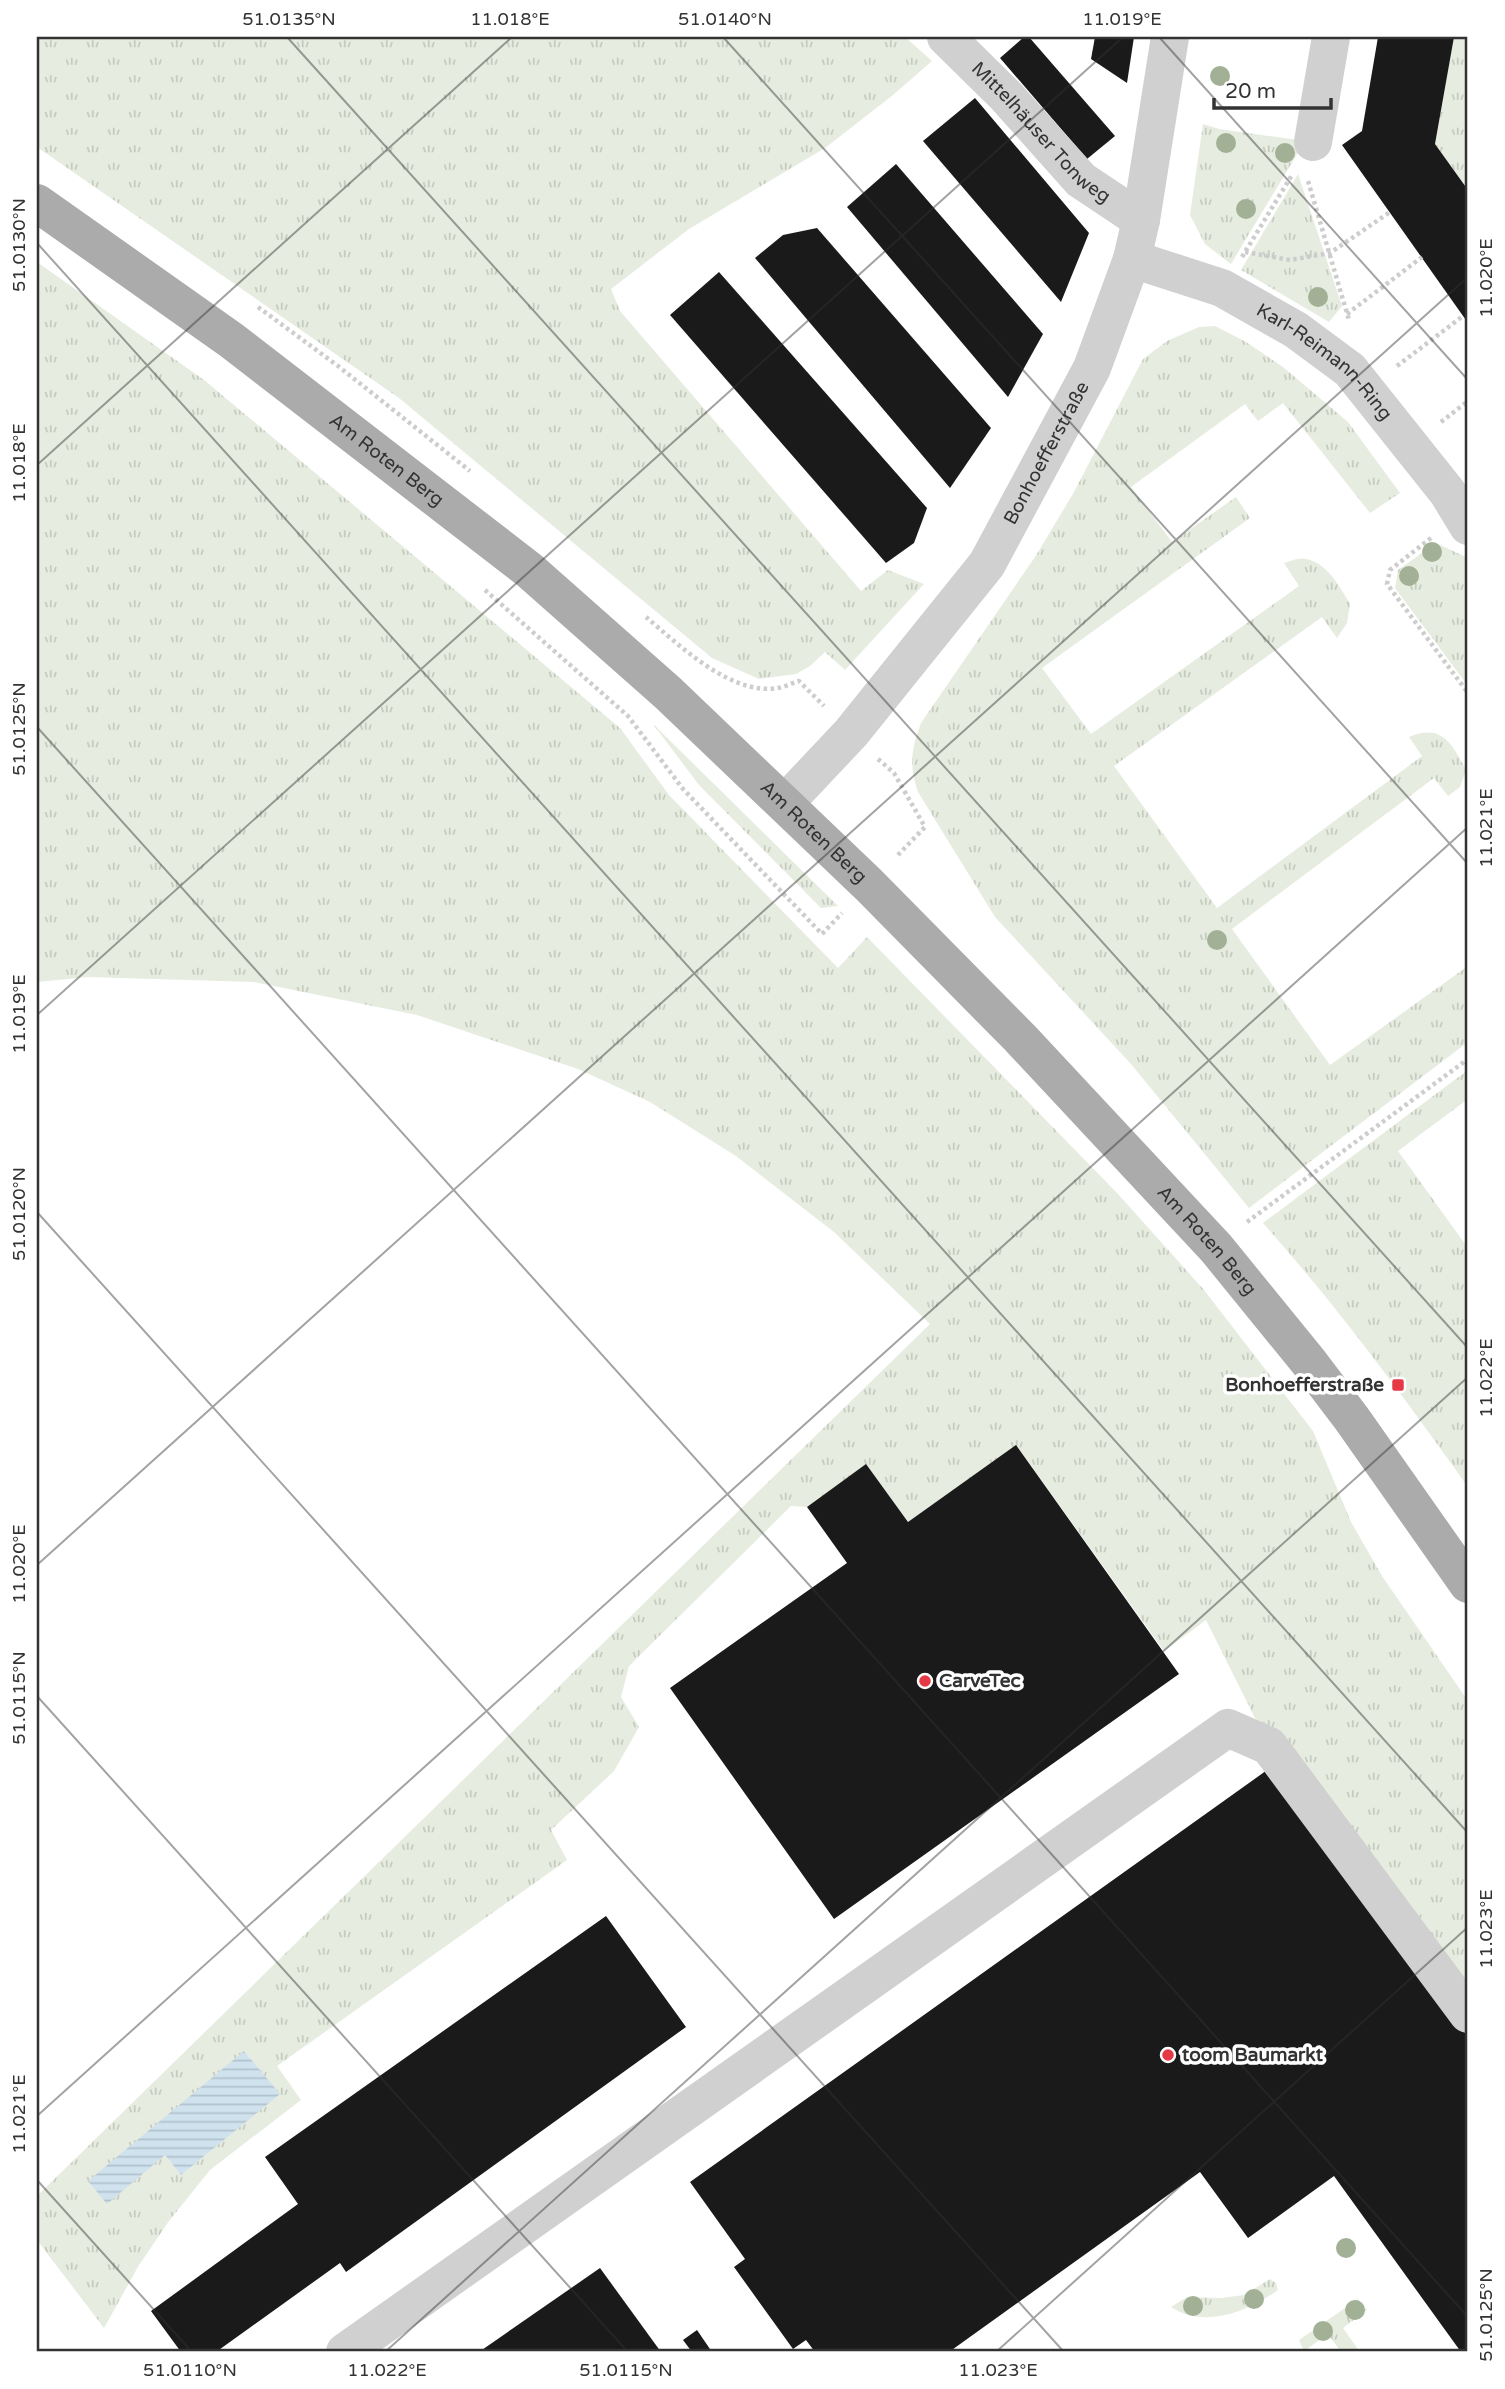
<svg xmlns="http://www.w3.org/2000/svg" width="1505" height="2389" viewBox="0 0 1505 2389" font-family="'Varela Round',sans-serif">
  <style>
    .grass { fill: url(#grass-tufts); fill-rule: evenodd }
    .water { fill: url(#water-rules) }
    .building { fill: #1a1a1a }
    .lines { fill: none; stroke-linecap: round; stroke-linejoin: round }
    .path { stroke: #cdcdcd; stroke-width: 4.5; stroke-dasharray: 3.5 3.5; stroke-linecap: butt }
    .minor { stroke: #d0d0d0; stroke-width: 38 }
    .major { stroke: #ababab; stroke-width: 38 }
    .tree { fill: #a2b095 }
    .ticks { fill: none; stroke: #333; stroke-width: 2; stroke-opacity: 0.45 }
    .poi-dot { fill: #e63946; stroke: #fff; stroke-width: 2.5 }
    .labels { text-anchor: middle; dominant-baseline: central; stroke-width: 7; stroke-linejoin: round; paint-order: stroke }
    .street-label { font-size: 19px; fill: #333; stroke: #fff }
    .poi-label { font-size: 19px; font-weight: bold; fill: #333; stroke: #fff; text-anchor: start }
    .neatline { fill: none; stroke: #333; stroke-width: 2.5 }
    .ticks-label { font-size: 18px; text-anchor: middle; fill: #333 }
  </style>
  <defs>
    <pattern id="grass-tufts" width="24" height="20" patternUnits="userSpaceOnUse" patternTransform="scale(1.75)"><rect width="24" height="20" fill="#e6ecdf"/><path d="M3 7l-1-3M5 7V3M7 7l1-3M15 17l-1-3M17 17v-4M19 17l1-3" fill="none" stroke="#c6cbc0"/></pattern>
    <pattern id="water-rules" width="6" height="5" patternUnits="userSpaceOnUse" patternTransform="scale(1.75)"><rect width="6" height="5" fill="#cfe2ee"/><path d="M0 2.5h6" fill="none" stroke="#b2c2cd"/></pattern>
  </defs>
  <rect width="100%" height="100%" fill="#fff"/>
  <g class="grass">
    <path d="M37 37H905L932 61 893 95 825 148 689 229 611 289 620 311 861 591 888 570 924 584 845 670 825 652 810 666 796 674 759 679 712 658 399 398 37 147Z"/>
    <path d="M1454 37H1468V190L1435 144Z"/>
    <path d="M1203 124 1219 129 1305 141 1231 264 1205 244 1190 215Z"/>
    <path d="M1298 174 1342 306 1329 322 1241 270Z"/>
    <path d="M37 262 204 380 620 728 669 795 838 968 867 937 1118 1194 1204 1290 1313 1431 1351 1522 1382 1576 1468 1701V1986L1260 1728 1206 1620 1164 1651 1017 1446 908 1522 866 1465 807 1507 791 1506 629 1666 621 1697 639 1727 614 1771 551 1830 567 1860 277 2066 301 2100 210 2170 169 2221 139 2265 104 2328 37 2240V2196L930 1324 834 1232 736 1156 650 1102 578 1069 417 1015 254 982 88 977 37 982ZM244 2051 279 2094 181 2175 165 2155Z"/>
    <path d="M1215 326 1246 342 1283 367 1348 422 1400 493 1370 513 1283 403 1258 421 1245 404 1131 487 1172 542 1236 497 1250 518 1042 668 1091 734 1299 586 1284 563C1290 561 1300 557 1306 559 1328 563 1339 587 1350 603L1347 623 1337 638 1322 617 1114 766 1217 908 1422 756 1409 737C1441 723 1452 743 1466 770L1460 787 1448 796 1434 778 1232 929 1330 1065 1468 966V1042L1249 1208 1131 1064 995 917 918 792C909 764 911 751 921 723L1037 554 1074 492 1143 359 1167 341 1199 327Z"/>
    <path d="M1436 543 1468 558V686L1395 588 1398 570Z"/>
    <path d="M653 724 838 906 821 908 699 785Z"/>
    <path d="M1468 1070V1099L1398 1151 1468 1248V1487C1404 1397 1337 1306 1263 1223Z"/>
    <path d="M1270 2279 1276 2283 1278 2290C1247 2312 1205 2329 1171 2307L1187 2297 1221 2298 1244 2295Z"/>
    <path d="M1358 2299 1367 2310 1343 2328 1360 2352H1341L1328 2334 1304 2351 1299 2340Z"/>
  </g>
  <path class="water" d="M244 2051 280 2094 181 2175 165 2155 107 2204 88 2181Z"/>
  <g class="building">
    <path d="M1024 37H1029L1115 136 1087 159 1000 58Z"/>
    <path d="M1095 37H1134L1127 83 1091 59Z"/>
    <path d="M1378 37H1454L1435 144 1468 190V323L1342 145 1362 131Z"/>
    <path d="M975 98 1089 233 1061 302 923 141Z"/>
    <path d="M896 164 1043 334 1008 397 847 207Z"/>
    <path d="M817 228 991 428 950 488 755 258 783 235Z"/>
    <path d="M719 272 927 508 914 543 886 563 670 315Z"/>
    <path d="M1016 1445 1179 1674 834 1919 670 1688 847 1563 807 1507 866 1464 908 1522Z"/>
    <path d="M1277 1763 1468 2037V2352H1461L1334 2176 1248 2238 1200 2172 949 2352H815L806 2340 793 2349 734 2267 745 2259 690 2182Z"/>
    <path d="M606 1916 686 2027 346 2272 340 2263 216 2352H181L151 2311 298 2204 265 2157Z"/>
    <path d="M600 2268 661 2352H479Z"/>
    <path d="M697 2330 712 2352H692L683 2340Z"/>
  </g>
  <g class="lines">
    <g class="path">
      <path d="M1308 181 1349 320"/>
      <path d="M1245 252 1290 260 1330 253 1390 212"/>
      <path d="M1242 257 1292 175"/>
      <path d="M258 307 338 366 470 471"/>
      <path d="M1347 314 1422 257"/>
      <path d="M1397 366 1463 316"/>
      <path d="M1441 422 1468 401"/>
      <path d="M1431 538 1390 570 1387 584 1468 693"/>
      <path d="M485 590 628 716 683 789 822 934 842 913"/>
      <path d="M646 617C679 645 731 696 778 688 785 687 792 683 799 681L824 706"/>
      <path d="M878 759 894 773 925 827 897 856"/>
      <path d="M1247 1222 1468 1059"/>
    </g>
    <g class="minor">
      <path id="s1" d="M946 37 1006 96 1081 180 1141 220"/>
      <path d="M1313 142 1331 37"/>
      <path id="s2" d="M1132 259 1222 288 1296 330 1350 370 1448 493 1468 526"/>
      <path id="s3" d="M785 803 851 733 987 564 1092 368 1132 259 1141 220 1170 37"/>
      <path d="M345 2352 1228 1728 1269 1746 1468 2014"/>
    </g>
    <path class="major" id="s4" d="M37 203 231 340 529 570 668 693 869 885 1020 1038 1216 1248 1308 1361 1352 1419 1468 1584"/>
  </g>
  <g class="tree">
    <circle cx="1220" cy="76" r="10"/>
    <circle cx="1226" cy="143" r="10"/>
    <circle cx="1285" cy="153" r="10"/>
    <circle cx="1246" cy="209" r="10"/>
    <circle cx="1318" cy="297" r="10"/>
    <circle cx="1432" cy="552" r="10"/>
    <circle cx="1409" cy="576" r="10"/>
    <circle cx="1217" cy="940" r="10"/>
    <circle cx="1346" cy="2248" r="10"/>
    <circle cx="1254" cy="2299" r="10"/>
    <circle cx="1193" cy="2306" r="10"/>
    <circle cx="1355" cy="2310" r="10"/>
    <circle cx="1323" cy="2331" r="10"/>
  </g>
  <path class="ticks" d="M287 37 1468 1348M723 37 1468 864M1159 37 1468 380M37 243 1468 1833M37 465 512 37M37 727 1468 2317M37 1015 1123 37M37 1212 1064 2352M37 1565 1468 277M37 1696 628 2352M37 2116 1468 827M37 2180 192 2352M385 2352 1468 1377M996 2352 1468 1927"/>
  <g class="poi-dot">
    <rect x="1391" y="1378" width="14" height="14" rx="3.5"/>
    <circle cx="925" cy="1681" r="7"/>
    <circle cx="1168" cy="2055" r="7"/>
  </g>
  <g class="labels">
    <g class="street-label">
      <text stroke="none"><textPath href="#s1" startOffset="135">Mittelhäuser Tonweg</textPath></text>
      <text stroke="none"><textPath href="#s2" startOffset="222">Karl-Reimann-Ring</textPath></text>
      <text stroke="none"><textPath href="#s3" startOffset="439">Bonhoefferstraße</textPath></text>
      <text stroke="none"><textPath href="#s4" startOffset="434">Am Roten Berg</textPath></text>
      <text stroke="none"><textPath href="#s4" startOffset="1001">Am Roten Berg</textPath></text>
      <text stroke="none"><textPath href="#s4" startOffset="1568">Am Roten Berg</textPath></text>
    </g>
    <g class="poi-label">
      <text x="1384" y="1385" text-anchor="end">Bonhoefferstraße</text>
      <text x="939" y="1681">CarveTec</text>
      <text x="1182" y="2055">toom Baumarkt</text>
    </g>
  </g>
  <rect width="1505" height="2389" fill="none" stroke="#ffffff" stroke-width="77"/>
  <path d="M1214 98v10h117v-10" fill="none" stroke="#333333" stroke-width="3.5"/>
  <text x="1225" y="98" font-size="21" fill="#333333" stroke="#ffffff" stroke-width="5" paint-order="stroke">20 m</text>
  <rect x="38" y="38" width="1428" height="2312" class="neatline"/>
  <g class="ticks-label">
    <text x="289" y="25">51.0135°N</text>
    <text x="510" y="25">11.018°E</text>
    <text x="725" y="25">51.0140°N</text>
    <text x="1122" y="25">11.019°E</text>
    <text transform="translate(19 245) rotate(-90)" y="6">51.0130°N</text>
    <text transform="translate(1486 278) rotate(-90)" y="6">11.020°E</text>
    <text transform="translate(19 463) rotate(-90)" y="6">11.018°E</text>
    <text transform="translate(19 729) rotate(-90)" y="6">51.0125°N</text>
    <text transform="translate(1486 828) rotate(-90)" y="6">11.021°E</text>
    <text transform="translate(19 1014) rotate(-90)" y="6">11.019°E</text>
    <text transform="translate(19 1214) rotate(-90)" y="6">51.0120°N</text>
    <text transform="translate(1486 1378) rotate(-90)" y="6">11.022°E</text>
    <text transform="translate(19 1564) rotate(-90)" y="6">11.020°E</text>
    <text transform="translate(19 1698) rotate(-90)" y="6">51.0115°N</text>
    <text transform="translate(1486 1929) rotate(-90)" y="6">11.023°E</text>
    <text transform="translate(19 2114) rotate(-90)" y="6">11.021°E</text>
    <text transform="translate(1486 2315) rotate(-90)" y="6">51.0125°N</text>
    <text x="190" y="2376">51.0110°N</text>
    <text x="387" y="2376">11.022°E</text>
    <text x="626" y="2376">51.0115°N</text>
    <text x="998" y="2376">11.023°E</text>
  </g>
</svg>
